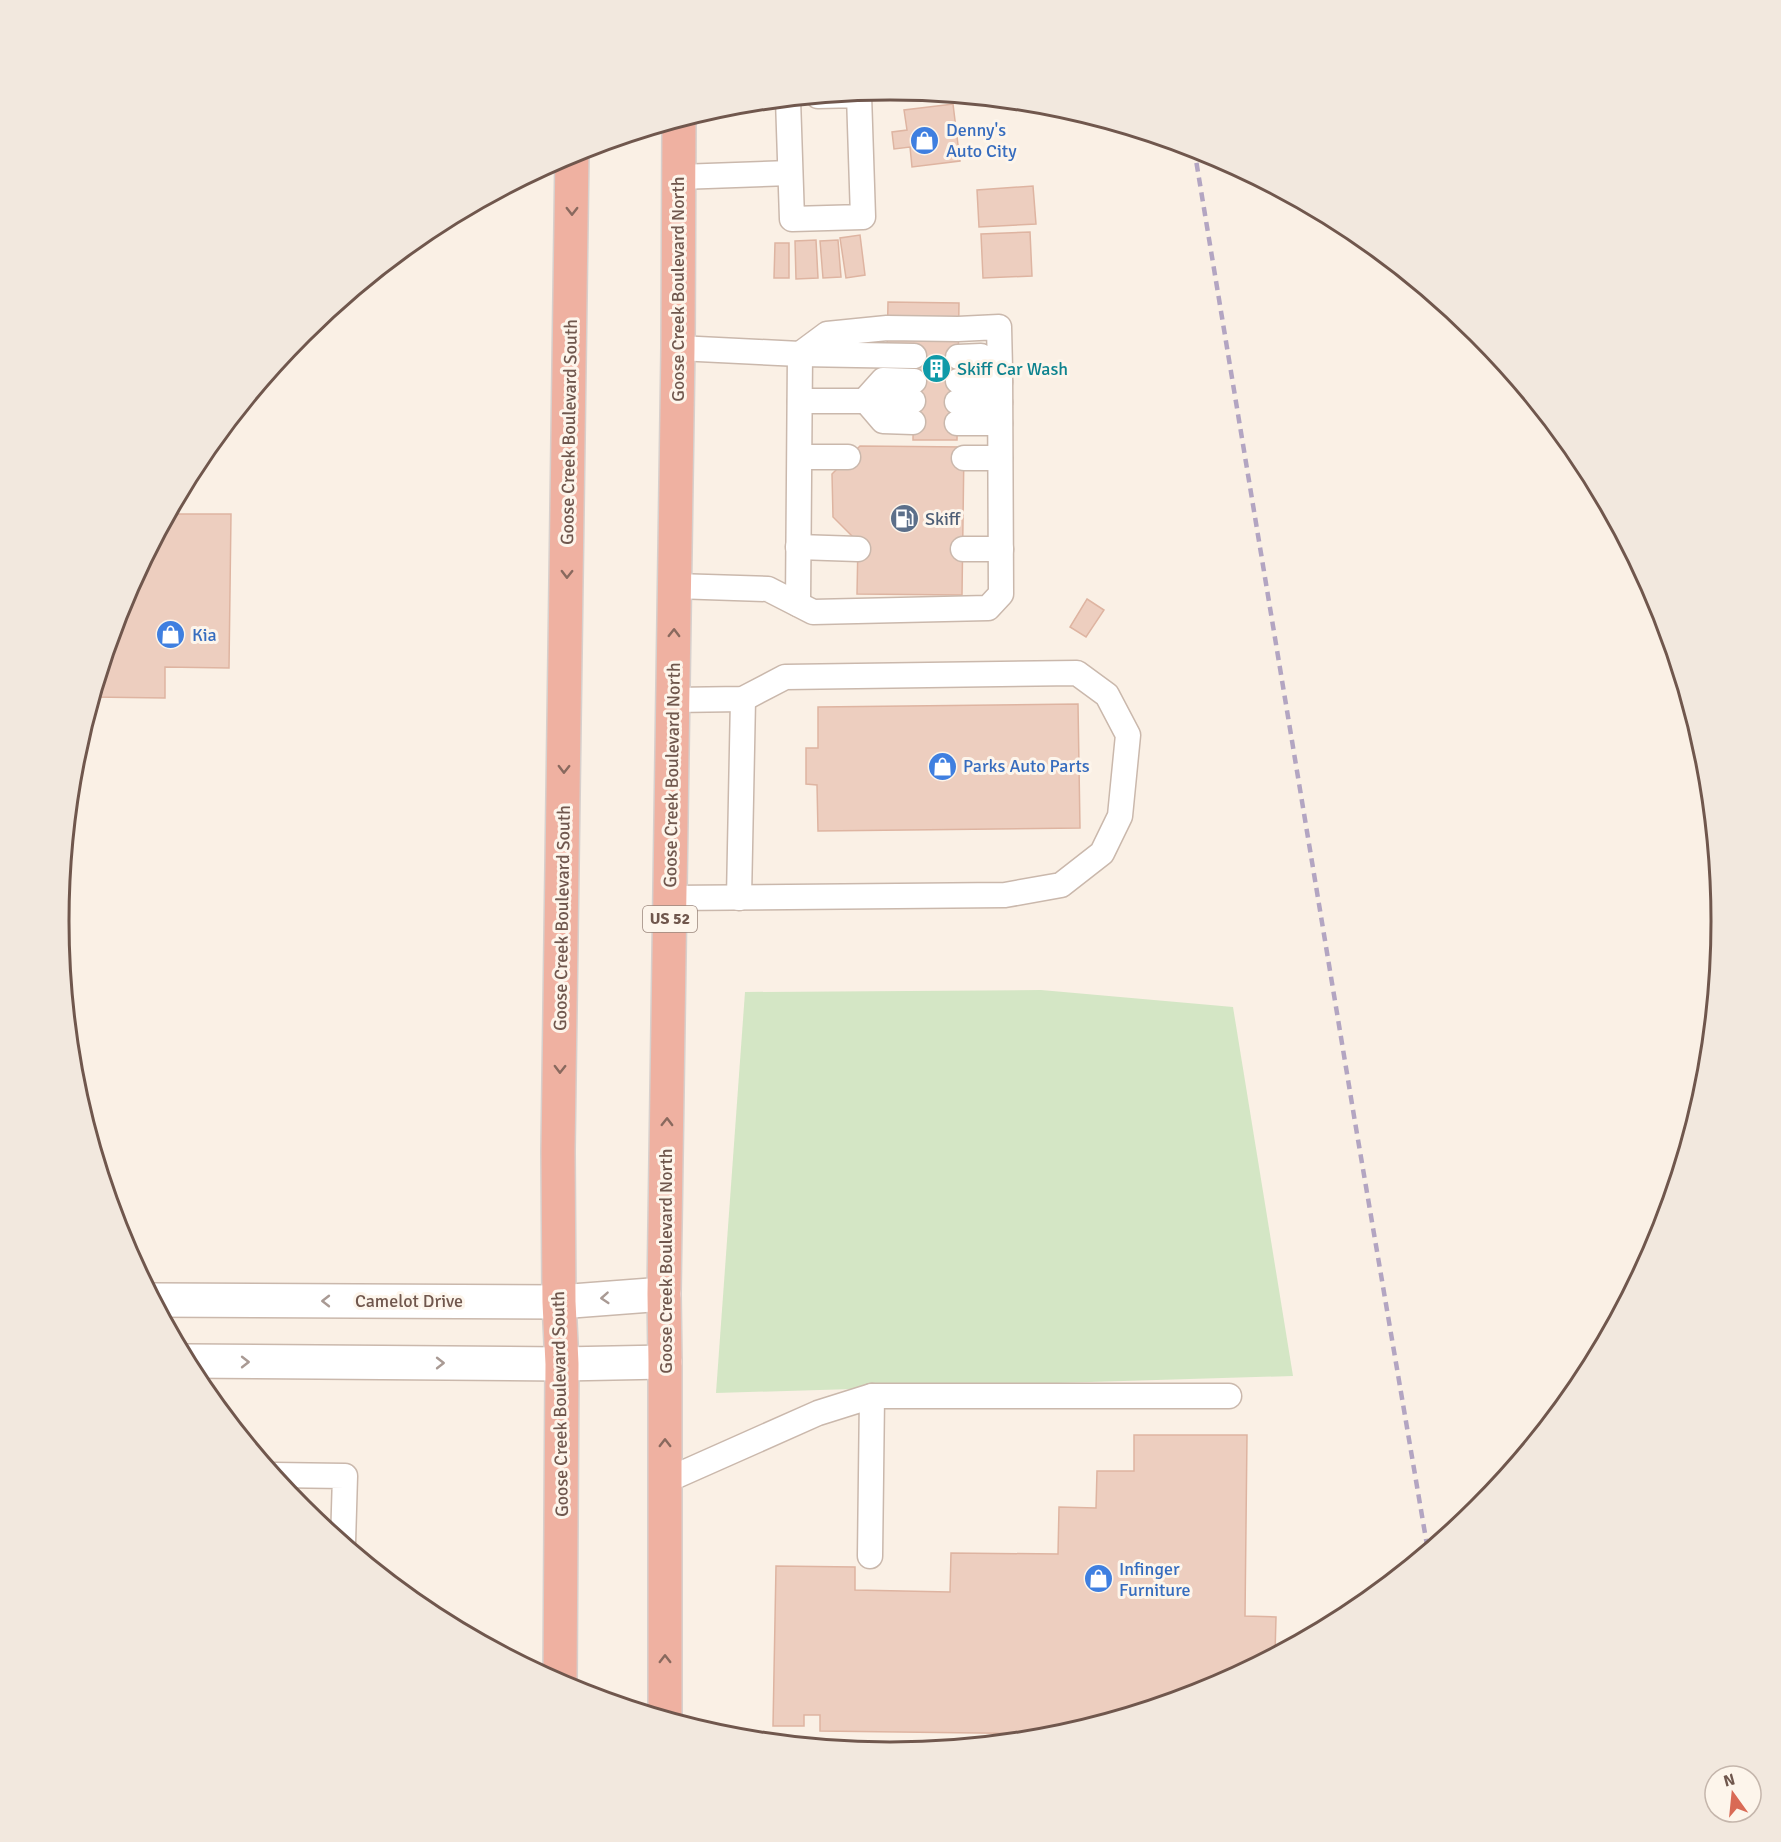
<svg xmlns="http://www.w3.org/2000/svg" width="1781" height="1842" viewBox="0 0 1781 1842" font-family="Signika,sans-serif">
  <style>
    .green { fill: #d4e6c5 }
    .building { fill: #edcebf; stroke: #deb4a1; stroke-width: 1.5 }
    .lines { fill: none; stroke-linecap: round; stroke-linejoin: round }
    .lane-casing { stroke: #cab8ac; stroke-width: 27 }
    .street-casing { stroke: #cab8ac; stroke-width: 36 }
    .highway-casing { stroke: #d7d0cd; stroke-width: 36 }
    .lane { stroke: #fff; stroke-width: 24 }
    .street { stroke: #fff; stroke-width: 33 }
    .highway { stroke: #efb1a1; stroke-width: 33 }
    .rail { stroke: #b3a5c2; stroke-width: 4.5; stroke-dasharray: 9 6; stroke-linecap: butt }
    .oneway { stroke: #89695e }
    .oneway2 { stroke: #a99a94 }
    .labels { text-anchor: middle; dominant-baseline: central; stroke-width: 6; stroke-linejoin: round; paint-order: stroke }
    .shield { fill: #fdf5eb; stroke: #9a867c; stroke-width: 1.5 }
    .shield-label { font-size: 16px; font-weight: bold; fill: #70574d }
    .shop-label { font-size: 18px; fill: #366cbe; stroke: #fdf5eb; text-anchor: start }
    .street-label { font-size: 18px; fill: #70574d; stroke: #fdf5eb }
    .culture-label { font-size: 18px; fill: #0d838f; stroke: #fdf5eb; text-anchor: start }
    .service-label { font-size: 18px; fill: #4e5e75; stroke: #fdf5eb; text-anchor: start }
    .rim { fill: none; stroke: #70574d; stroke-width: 3 }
  </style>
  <rect width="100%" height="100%" fill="#faf0e5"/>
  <path class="green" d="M1041 990 1233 1007 1293 1376 716 1393 745 992Z"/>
  <g class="building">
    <path d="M953 104 960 161 912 167 910 147 894 149 892 132 907 130 904 110Z"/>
    <path d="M1033 186 1036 224 979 227 977 190Z"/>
    <path d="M1030 232 1032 276 983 278 981 234Z"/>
    <path d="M860 235 865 275 846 278 840 238Z"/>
    <path d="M816 240 818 278 796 279 795 241Z"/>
    <path d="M838 240 841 277 823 278 820 241Z"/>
    <path d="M775 243H789V278H774Z"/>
    <path d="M888 302 959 303 957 440H913L914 356 887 353Z"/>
    <path d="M860 446 964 447 962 595 857 594 858 542 833 517 832 474Z"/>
    <path d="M169 514H231L229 668 165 667V698L93 697 122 602Z"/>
    <path d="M1087 599 1104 610 1086 637 1070 627Z"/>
    <path d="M1078 704 1080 828 818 831 817 785 806 784V748H818V707Z"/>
    <path d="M1134 1435H1247L1245 1616 1276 1617 1275 1654 1209 1690 1063 1734 820 1731V1715H804V1726H773L776 1566 855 1567V1590L950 1592 951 1553 1058 1554 1059 1507 1096 1508 1097 1471H1134Z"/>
  </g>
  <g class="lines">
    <defs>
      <g id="lane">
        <path d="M788 99 792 219 863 217 859 95 818 96"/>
        <path d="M679 177 790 173"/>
        <path d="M678 348 800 354 914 356"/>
        <path d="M958 381 1000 382"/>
        <path d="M865 400 883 421 913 422"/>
        <path d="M865 400 883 380 914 381"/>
        <path d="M800 401H913"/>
        <path d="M957 402H1000"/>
        <path d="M957 423H1000"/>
        <path d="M800 457H848"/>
        <path d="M964 458H1000"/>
        <path d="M798 547 858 549"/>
        <path d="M963 549H1001"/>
        <path d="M675 586 768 589 813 612 988 608 1001 594 1000 369 981 356 958 357"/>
        <path d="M798 604 800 354 827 334 887 328 958 329 999 327 1000 369"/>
        <path d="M670 898 1005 895 1061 885 1102 853 1120 816 1128 735 1107 695 1077 673 785 677 743 699 673 700"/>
        <path d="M739 898 743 699"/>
        <path d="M872 1396H1229"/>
        <path d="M274 1475 345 1476 343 1543"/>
        <path d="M665 1481 818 1413 872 1396 870 1556"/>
      </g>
      <g id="street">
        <path d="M154 1300 559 1302 664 1294"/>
        <path d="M187 1361 562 1364 665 1362"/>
      </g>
      <g id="highway">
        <path d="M560 1683 562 1364 559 1302 558 1151 572 153"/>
        <path d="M665 1718V1362L664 1294 678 348 679 120"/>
      </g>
    </defs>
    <use href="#lane" class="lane-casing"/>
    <use href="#street" class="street-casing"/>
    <use href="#highway" class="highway-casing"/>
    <use href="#lane" class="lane"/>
    <use href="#street" class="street"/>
    <use href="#highway" class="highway"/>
    <path class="rail" d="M1194 148 1355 1122 1428 1551"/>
  </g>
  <defs><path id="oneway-chevron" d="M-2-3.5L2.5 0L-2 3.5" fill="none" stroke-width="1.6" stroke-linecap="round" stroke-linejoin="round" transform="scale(1.5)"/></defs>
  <g class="oneway">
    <use href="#oneway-chevron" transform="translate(572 211) rotate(90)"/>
    <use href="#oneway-chevron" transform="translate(567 574) rotate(91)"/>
    <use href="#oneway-chevron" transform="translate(674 633) rotate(-89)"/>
    <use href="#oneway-chevron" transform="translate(564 769) rotate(91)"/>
    <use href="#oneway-chevron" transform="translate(560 1069) rotate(91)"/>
    <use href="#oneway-chevron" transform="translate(667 1122) rotate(-89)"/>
    <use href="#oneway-chevron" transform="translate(665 1443) rotate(-90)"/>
    <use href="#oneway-chevron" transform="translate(665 1659) rotate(-90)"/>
  </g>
  <g class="oneway2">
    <use href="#oneway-chevron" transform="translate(605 1298) rotate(176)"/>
    <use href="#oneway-chevron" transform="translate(326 1301) rotate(-180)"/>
    <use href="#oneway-chevron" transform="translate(245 1362)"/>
    <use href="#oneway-chevron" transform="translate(440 1363)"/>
  </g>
  <defs>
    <symbol id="shop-disc" viewBox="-11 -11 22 22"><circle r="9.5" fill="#3f7fe0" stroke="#fdf5eb"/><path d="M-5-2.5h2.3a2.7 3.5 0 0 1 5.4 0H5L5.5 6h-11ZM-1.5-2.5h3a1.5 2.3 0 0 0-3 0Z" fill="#fff"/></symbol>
    <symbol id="building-disc" viewBox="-11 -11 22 22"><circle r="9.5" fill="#0f9aa8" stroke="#fdf5eb"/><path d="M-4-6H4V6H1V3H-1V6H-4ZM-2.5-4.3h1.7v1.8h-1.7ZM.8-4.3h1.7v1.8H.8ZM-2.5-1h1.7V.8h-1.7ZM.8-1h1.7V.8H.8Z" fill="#fff"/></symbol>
    <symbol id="fuel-disc" viewBox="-11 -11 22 22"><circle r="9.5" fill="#5c6f8a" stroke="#fdf5eb"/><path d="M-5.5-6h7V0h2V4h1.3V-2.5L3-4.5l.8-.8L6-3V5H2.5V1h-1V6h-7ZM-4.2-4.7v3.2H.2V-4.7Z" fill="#fff"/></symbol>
  </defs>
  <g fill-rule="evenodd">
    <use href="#shop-disc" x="908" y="124" width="33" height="33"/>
    <use href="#building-disc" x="920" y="352" width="33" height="33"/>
    <use href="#fuel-disc" x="888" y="502" width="33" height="33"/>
    <use href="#shop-disc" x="154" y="618" width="33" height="33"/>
    <use href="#shop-disc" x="926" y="750" width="33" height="33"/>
    <use href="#shop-disc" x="1082" y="1562" width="33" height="33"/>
  </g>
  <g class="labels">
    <rect class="shield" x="643" y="906" width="54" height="26" rx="4.5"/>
    <g class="shield-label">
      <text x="670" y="919">US 52</text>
    </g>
    <g class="shop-label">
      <text x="946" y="130">Denny's<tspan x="946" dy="21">Auto City</tspan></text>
      <text x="192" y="635">Kia</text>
      <text x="963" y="766">Parks Auto Parts</text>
      <text x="1119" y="1569">Infinger<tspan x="1119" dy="21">Furniture</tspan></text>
    </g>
    <g class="street-label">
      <text transform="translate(678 289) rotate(-90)">Goose Creek Boulevard North</text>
      <text transform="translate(569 432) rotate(-89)">Goose Creek Boulevard South</text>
      <text transform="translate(672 775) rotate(-89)">Goose Creek Boulevard North</text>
      <text transform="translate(562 918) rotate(-89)">Goose Creek Boulevard South</text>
      <text transform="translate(666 1261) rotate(-90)">Goose Creek Boulevard North</text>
      <text x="409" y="1301">Camelot Drive</text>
      <text transform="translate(560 1404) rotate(-91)">Goose Creek Boulevard South</text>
    </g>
    <g class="culture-label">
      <text x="957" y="369">Skiff Car Wash</text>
    </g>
    <g class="service-label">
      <text x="925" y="519">Skiff</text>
    </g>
  </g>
  <path d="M0 0H1781V1842H0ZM69 921a821 821 0 1 1 1642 0a821 821 0 1 1-1642 0Z" fill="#f2e8de" fill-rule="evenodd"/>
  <path class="rim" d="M69 921a821 821 0 1 1 1642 0a821 821 0 1 1-1642 0Z"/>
  <g transform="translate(1733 1794) rotate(345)"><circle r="28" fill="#fdf5eb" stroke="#c5b6ac" stroke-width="1.5"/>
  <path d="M0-4.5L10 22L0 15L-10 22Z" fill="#d96a55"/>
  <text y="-9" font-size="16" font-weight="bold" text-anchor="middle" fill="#70574d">N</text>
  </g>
</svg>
